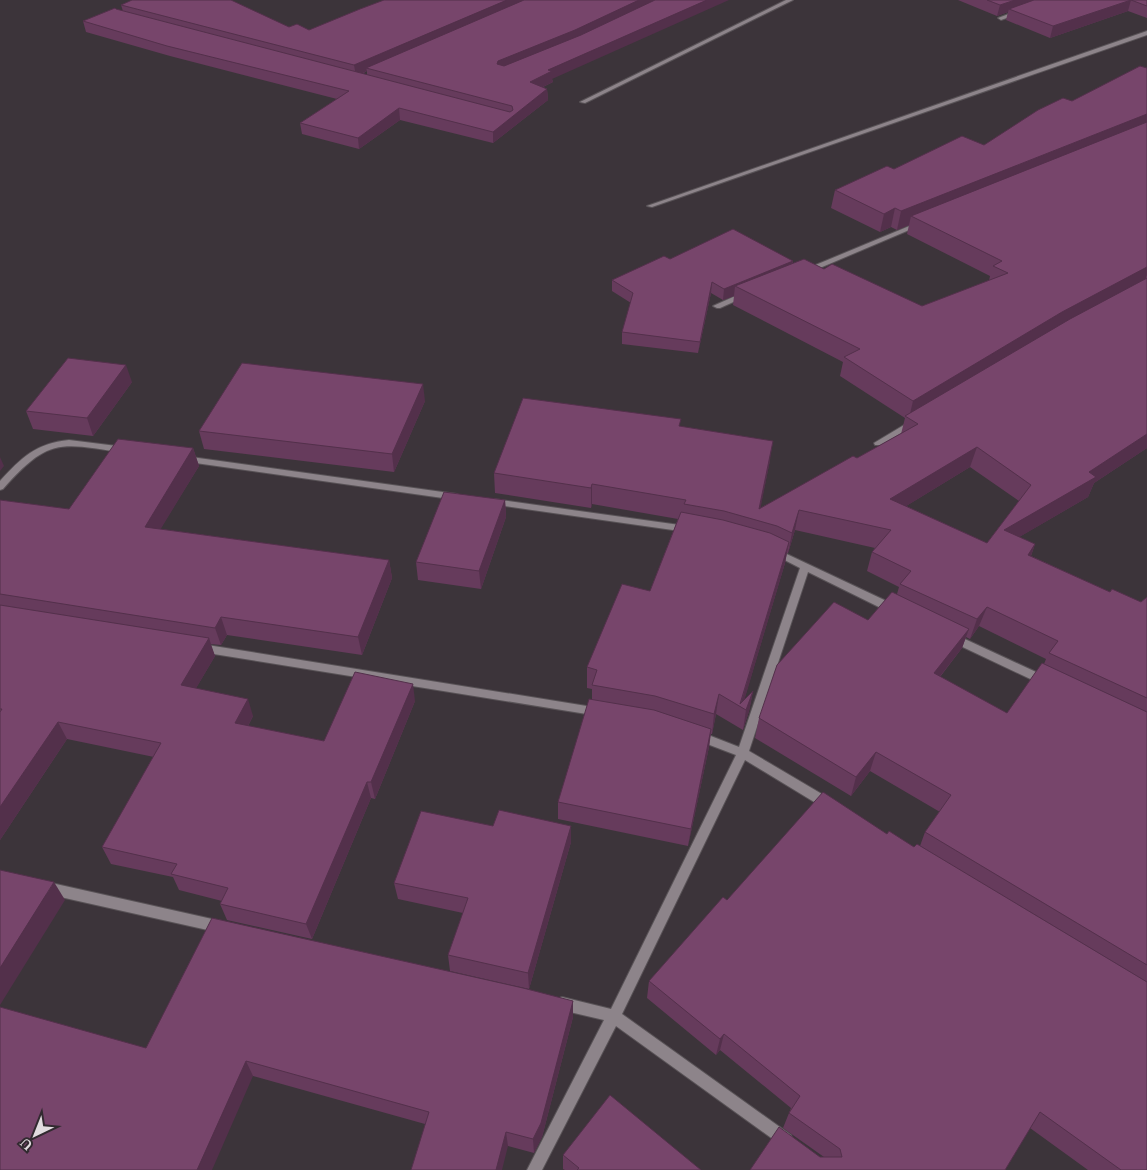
<svg xmlns="http://www.w3.org/2000/svg" width="1147" height="1170" viewBox="0 0 1147 1170" font-family="Spectral,serif">
  <style>
    .lines { fill: none; stroke-linecap: round; stroke-linejoin: round }
    .minor-casing { stroke: #585256; stroke-width: 2 }
    .minor { fill: #8d848a; fill-rule: evenodd }
    .wall { fill: #663b5c; fill-rule: evenodd }
    .shaded-wall { fill: #53304b }
    .building { fill: #77456b; stroke: #53304b; fill-rule: evenodd }
  </style>
  <rect width="100%" height="100%" fill="#3c343a"/>
  <g class="lines">
    <defs>
      <g id="minor">
        <path d="M786 0H793L585 103 580 102Z"/>
        <path d="M1019 10 1022 12 1021 13 1001 20 998 18Z"/>
        <path d="M1147 31V35L652 207 647 206Z"/>
        <path d="M919 222 923 224 921 225 808 273H802L801 271Z"/>
        <path d="M742 293H748L749 295 720 308H717L713 306Z"/>
        <path d="M914 419 917 420 918 422 917 424 881 445H875L874 443Z"/>
        <path d="M69 440 125 447 129 450 125 453C60 443 49 437 3 489L0 490V481C21 458 36 443 69 440Z"/>
        <path d="M184 456 457 494 462 497 457 500 181 461 180 459Z"/>
        <path d="M493 499 687 526 692 529 687 532 490 504 488 502 490 500Z"/>
        <path d="M776 549 897 606 898 609 897 612H889L808 572 749 751 832 800 834 804 832 808 828 809 824 808 745 760 622 1014 791 1135 793 1140 791 1145 786 1147 781 1145 616 1026 542 1170H527L604 1020 557 1009 555 1004 557 999 562 997 611 1009 736 755 694 739 692 736 694 733 698 731 739 747 800 568 773 554 771 552 773 550Z"/>
        <path d="M954 634 1049 678 1050 681 1049 684H1041L950 641 949 638 950 635Z"/>
        <path d="M201 644 599 708 603 709 605 712 603 715 599 716 201 652 197 651 196 648 197 645Z"/>
        <path d="M47 882 221 921 226 923 227 927 226 931 221 933 47 894 43 892 41 888 43 884Z"/>
      </g>
    </defs>
    <use href="#minor" class="minor-casing"/>
    <use href="#minor" class="minor"/>
  </g>
  <g class="wall">
    <path d="M958 0H1147V18L1128 11 1050 38 1006 20 1008 12 997 16Z"/>
    <path d="M121 5 309 30 552 79 553 82 543 87 547 89 548 100 493 143 400 120 359 149 302 134 300 123 337 99 170 56 86 32 83 21 116 9 123 11ZM367 71V75L362 74Z"/>
    <path d="M1147 68V448L1094 483 1088 497 1019 537 1035 544 1031 556 1110 592 1141 602 1147 597V1170H1088L1030 1128 1005 1170 820 1157H824L783 1128 791 1108 720 1050 716 1055 647 998 649 981 727 900 887 834 914 847 920 846 925 832 940 812 870 771 851 796 755 738 759 718 897 594 899 587 867 571 872 552 875 548 795 530 788 553H787L785 563 744 700 753 691 749 711 743 730 716 714 712 734H711L709 747 688 846 558 819V802L592 699V689L587 688V667L650 591 678 519 592 504 591 508 495 493 494 473 680 426 770 460 760 508 857 458 901 434 905 418 840 376 843 362 733 305 734 296 723 300 711 293 698 353 622 344V332L631 303 612 291V280L670 259 793 261V263L824 269 922 306 989 281 990 276 907 234 909 225 897 230 891 227 880 232 831 208 835 190 894 169 984 145 1072 101ZM970 467 1019 501 987 543 906 506ZM979 626 1046 659 1044 664 1007 713 940 677 962 648 966 637 970 639Z"/>
    <path d="M132 382 93 436 33 429 26 411Z"/>
    <path d="M425 401 394 472 204 449 199 431Z"/>
    <path d="M193 448 199 466 160 529 389 560 392 578 362 655 227 635 221 645 210 644 215 656 196 688 253 716 248 726 324 741 415 701 375 799 371 798 312 939 227 920 220 904 222 901 179 890 173 877 111 864 102 847 154 757 67 739 0 840V500L69 509Z"/>
    <path d="M505 500 506 517 481 589 418 580 416 562Z"/>
    <path d="M571 842 529 989 450 971 448 955 463 913 398 899 394 883Z"/>
    <path d="M573 1001V1017L542 1137 534 1153 425 1124 253 1076 146 1048Z"/>
    <path d="M563 1155 701 1170H565L563 1169Z"/>
  </g>
  <g class="shaded-wall">
    <path d="M507 0H531L366 68 367 71 356 76 354 65Z"/>
    <path d="M639 0H661L498 72 497 64 498 61Z"/>
    <path d="M707 0H729L552 79 553 82 530 93V82L548 70Z"/>
    <path d="M1015 0H1042L1009 9 1008 12 997 16 1000 5Z"/>
    <path d="M1131 0 1128 11 1050 38 1053 26Z"/>
    <path d="M547 89 548 100 493 143V132Z"/>
    <path d="M399 108 400 120 359 149 358 138Z"/>
    <path d="M1147 114V127L911 216 909 225 897 230 901 211Z"/>
    <path d="M895 208 891 227 880 232 884 214Z"/>
    <path d="M793 261 791 272 735 286 734 296 723 300 724 289Z"/>
    <path d="M1147 267V275L1143 284 909 418 913 401 1062 312Z"/>
    <path d="M712 282 711 293 698 353 700 342Z"/>
    <path d="M126 365 132 382 93 436 87 418Z"/>
    <path d="M423 384 425 401 394 472 392 454Z"/>
    <path d="M1147 434V448L1094 483 1088 497 997 550 1004 530 1089 472Z"/>
    <path d="M773 441 770 460 758 521 759 509Z"/>
    <path d="M977 447 970 467 885 519 890 499Z"/>
    <path d="M193 448 199 466 151 545 145 527Z"/>
    <path d="M0 457 4 466 0 471Z"/>
    <path d="M592 484V504L591 508V488Z"/>
    <path d="M505 500 506 517 481 589 479 571Z"/>
    <path d="M799 510 795 530 788 553 792 533Z"/>
    <path d="M789 542 785 563 742 708 740 706Z"/>
    <path d="M1035 544 1028 564V555Z"/>
    <path d="M389 560 392 578 362 655 358 637Z"/>
    <path d="M987 607 979 626 970 639 977 619Z"/>
    <path d="M221 617 227 635 221 645 215 628Z"/>
    <path d="M969 629 962 648 927 693 934 673Z"/>
    <path d="M209 638 215 656 188 702 181 685Z"/>
    <path d="M413 684 415 701 375 799 371 782Z"/>
    <path d="M753 691 749 711 743 730 746 710Z"/>
    <path d="M719 694 716 714 712 734 714 714Z"/>
    <path d="M248 699 253 716 241 740 235 723Z"/>
    <path d="M58 722 67 739 0 840V807Z"/>
    <path d="M711 729 709 747 688 846 691 829Z"/>
    <path d="M876 752 870 771 851 796 856 777Z"/>
    <path d="M367 782 371 798 312 939 306 924Z"/>
    <path d="M571 826V842L529 989 528 973Z"/>
    <path d="M54 882 65 900 0 1005V968Z"/>
    <path d="M573 1001V1017L542 1137 534 1153 533 1139Z"/>
    <path d="M724 1034 720 1050 716 1055 720 1039Z"/>
    <path d="M246 1061 253 1076 212 1170H197Z"/>
    <path d="M506 1132 508 1146 502 1170H496Z"/>
  </g>
  <g class="building">
    <path d="M132 0H231L289 27 297 24 309 30 360 9 384 0H507L354 65 121 5Z"/>
    <path d="M524 0H639L575 30 498 61 497 64 504 66 581 35 655 0H707L548 70 552 71 530 82 547 89 493 132 399 108 358 138 300 123 349 91 167 46 83 21 115 8 116 9 510 112 513 110 512 106 366 68Z"/>
    <path d="M987 0H1015L1000 5Z"/>
    <path d="M1034 0H1147V6L1131 0 1053 26 1009 9Z"/>
    <path d="M1140 66 1147 68V114L901 211 895 208 884 214 835 190 887 166 894 169 962 136 984 145 1038 110 1063 98 1072 101Z"/>
    <path d="M1147 122V267L1062 312 913 401 844 357 860 349 735 286 804 259 824 269 832 264 922 306 1008 273 993 266 1002 261 911 216Z"/>
    <path d="M733 229 793 261 724 289 712 282 700 342 622 332 633 293 612 280 664 256 670 259Z"/>
    <path d="M1147 278V434L1089 472 1096 477 1004 530 1035 544 1028 555 1110 592 1112 589 1141 602 1147 597V698L1049 653 1058 641 987 607 977 619 900 584 911 571 872 552 891 530 799 510 792 533 777 526 724 511 684 504 686 500 592 484 591 488 494 473 523 398 681 419 679 426 773 441 759 509 853 456 857 458 918 424 905 416 1070 319ZM977 447 1031 485 987 543 890 499Z"/>
    <path d="M68 358 126 365 87 418 26 411Z"/>
    <path d="M242 363 423 384 392 454 199 431Z"/>
    <path d="M118 439 193 448 145 527 389 560 358 637 221 617 215 628 0 594V500L69 509Z"/>
    <path d="M444 492 505 500 479 571 416 562Z"/>
    <path d="M681 512 723 520 770 533 789 542 740 704 753 691 746 710 719 694 714 714 655 696 592 685 597 670 587 667 622 584 650 591Z"/>
    <path d="M892 592 969 629 934 673 1007 713 1042 663 1147 712V965L925 832 951 795 876 752 856 777 759 718 777 665 834 602 868 620Z"/>
    <path d="M0 605 209 638 181 685 248 699 235 723 324 741 355 672 413 684 371 782H367L306 924 220 904 228 888 171 874 177 864 102 847 161 743 58 722 0 807V712L2 709H0Z"/>
    <path d="M589 699 654 710 711 729 691 829 558 802Z"/>
    <path d="M823 792 887 834 889 831 914 847 917 844 1147 982V1170H1121L1040 1112 1005 1170H750L779 1127 820 1157H842L840 1149 789 1113 800 1096 724 1034 720 1039 649 981 723 897 727 900Z"/>
    <path d="M499 810 571 826 528 973 448 955 468 898 394 883 421 811 493 826Z"/>
    <path d="M0 870 54 882 0 968Z"/>
    <path d="M212 918 523 988 573 1001 541 1123 533 1139 506 1132 496 1170H411L429 1112 246 1061 197 1170H0V1007L146 1048Z"/>
    <path d="M610 1095 701 1170H577L579 1168 563 1155Z"/>
  </g>
  <g transform="translate(35 1135) rotate(223)" stroke="#322a30" stroke-width="4" paint-order="stroke">
  <path d="M0-4L9 19L0 12L-9 19Z" fill="#e1dcdf"/>
  <text y="-8" font-size="14" font-weight="bold" text-anchor="middle" fill="#e1dcdf">U</text>
  </g>
</svg>
